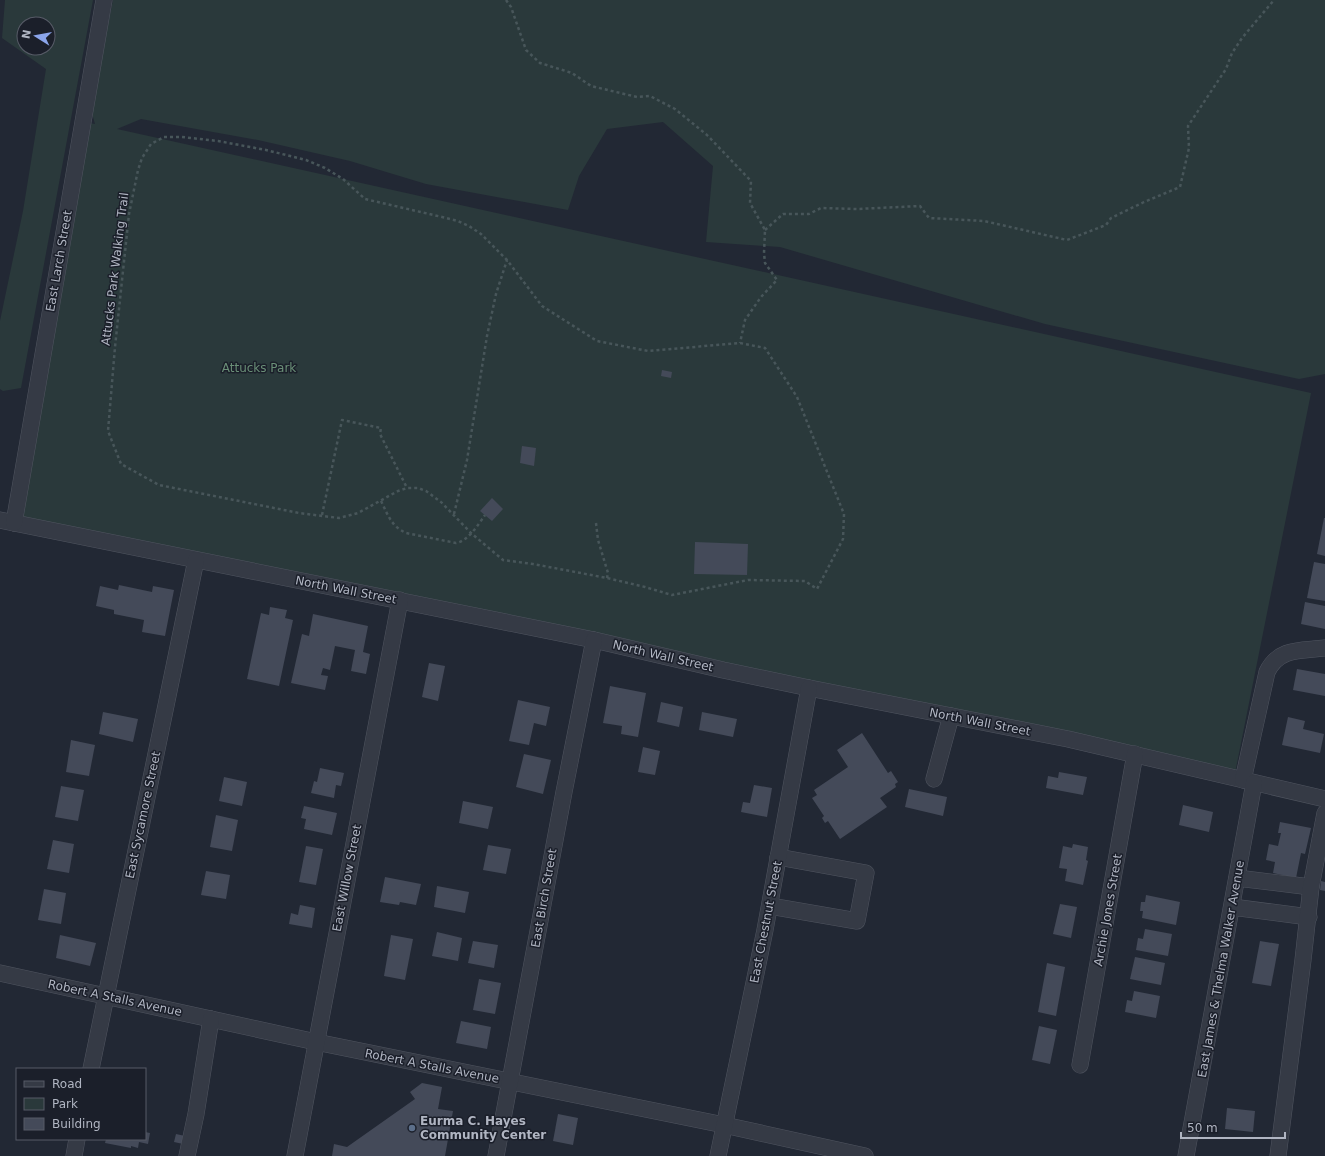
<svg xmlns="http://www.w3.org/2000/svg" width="1325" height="1156" viewBox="0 0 1325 1156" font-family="'DejaVu Sans',sans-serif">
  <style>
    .green { fill: #2a393b; fill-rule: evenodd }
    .building { fill: #444a59 }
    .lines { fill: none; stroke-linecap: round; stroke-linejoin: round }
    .minor-casing { stroke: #505560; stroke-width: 17 }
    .path { stroke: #48565a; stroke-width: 2.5; stroke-dasharray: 3 3; stroke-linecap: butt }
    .minor { stroke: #353a45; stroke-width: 16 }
    .service-dot { fill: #5c6f8a; stroke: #1b1f2a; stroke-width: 1.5 }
    .labels { text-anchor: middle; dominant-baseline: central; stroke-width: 3; stroke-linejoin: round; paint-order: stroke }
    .street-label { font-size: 12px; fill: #b0b5c2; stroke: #1b1f2a }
    .park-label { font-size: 12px; fill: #6a8f77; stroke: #1b1f2a }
    .poi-label { font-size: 12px; font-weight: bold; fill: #b0b5c2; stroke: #1b1f2a; text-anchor: start }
  </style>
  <rect width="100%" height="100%" fill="#222834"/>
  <g class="green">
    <path d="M5 0H93L21 388 3 391 0 389V321L23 211 46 69 2 38ZM24 24H48V48H24Z"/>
    <path d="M113 0H1325V374L1299 379 1045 324 780 247 706 242 713 166 663 122 607 129 579 176 568 210 426 184 350 161 258 140 141 119 117 129 1311 393 1234 778 14 523 83 122 95 124 91 110Z"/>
  </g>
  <g class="building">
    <path d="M662 370 672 372 671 378 661 376Z"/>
    <path d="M522 446 536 448 534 466 520 463Z"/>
    <path d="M492 498 503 509 492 521 480 511Z"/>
    <path d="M1324 518H1325V556L1317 554Z"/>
    <path d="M695 542 748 544 747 575 694 574Z"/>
    <path d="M1314 562 1325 564V601L1307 598Z"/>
    <path d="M119 585 152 592 153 586 174 590 165 636 142 632 144 620 114 614V610L96 606 100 586 118 590Z"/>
    <path d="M1305 602 1325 606V629L1301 624Z"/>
    <path d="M270 607 287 610 285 618 293 620 279 686 247 679 261 613 269 615Z"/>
    <path d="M313 614 368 626 363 652 370 654 366 674 351 671 355 650 335 646 330 670 323 668 321 675 328 676 325 690 291 683 302 634 309 636Z"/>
    <path d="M429 663 445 666 438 701 422 697Z"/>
    <path d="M1297 669 1325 674V696L1293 690Z"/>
    <path d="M610 686 646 693 638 737 621 734 622 726 603 723Z"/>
    <path d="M518 700 550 707 546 726 534 723 529 745 509 741Z"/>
    <path d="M661 702 683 707 679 727 657 722Z"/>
    <path d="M103 712 138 719 133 742 99 734Z"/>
    <path d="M702 712 737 719 733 737 699 730Z"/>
    <path d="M1288 717 1305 721 1303 729 1324 734 1320 753 1282 745Z"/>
    <path d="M862 733 888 773 891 771 898 782 895 784 896 787 880 798 887 807 840 839 828 821 825 823 822 818 824 816 812 798 817 795 814 790 848 767 837 750Z"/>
    <path d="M71 740 95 745 89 776 66 772Z"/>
    <path d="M643 747 660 751 655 775 638 772Z"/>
    <path d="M524 754 551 760 543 794 516 787Z"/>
    <path d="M320 768 344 773 341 786 336 785 334 798 311 793 314 781 317 782Z"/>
    <path d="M1059 772 1087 777 1083 795 1046 788 1048 776 1058 778Z"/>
    <path d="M224 777 247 782 242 806 219 801Z"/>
    <path d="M754 785 772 788 767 817 741 812 743 802 750 803Z"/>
    <path d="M61 786 84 790 78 821 55 817Z"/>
    <path d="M909 789 947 797 943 816 905 807Z"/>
    <path d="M463 801 493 807 488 829 459 823Z"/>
    <path d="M1183 805 1213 812 1209 832 1179 825Z"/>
    <path d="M304 806 337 813 332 835 304 829 306 819 301 818Z"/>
    <path d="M216 815 238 820 232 851 210 847Z"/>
    <path d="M1280 822 1311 828 1305 854 1301 853 1296 878 1273 873 1275 862 1266 860 1269 844 1278 846 1281 833H1278Z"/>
    <path d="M53 840 74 844 69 873 47 869Z"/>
    <path d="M1073 844 1088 847 1086 860 1088 861 1083 885 1065 881 1067 869 1059 868 1063 846 1072 848Z"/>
    <path d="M488 845 511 849 506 874 483 870Z"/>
    <path d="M306 846 323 849 316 885 299 882Z"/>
    <path d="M206 871 230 875 226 899 201 895Z"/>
    <path d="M385 877 421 884 416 905 400 902 399 905 380 902Z"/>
    <path d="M1321 881 1325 882V891L1320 890Z"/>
    <path d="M437 886 469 892 465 913 434 907Z"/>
    <path d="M44 889 66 893 61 924 38 920Z"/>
    <path d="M1146 895 1180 902 1176 925 1142 918 1143 911H1140L1141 902H1145Z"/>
    <path d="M1060 904 1077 907 1071 938 1053 934Z"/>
    <path d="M300 905 315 908 312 928 289 924 291 913 298 915Z"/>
    <path d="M1145 929 1172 934 1168 956 1136 950 1138 938 1143 939Z"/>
    <path d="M437 932 462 938 458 961 432 956Z"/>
    <path d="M60 935 96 943 90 966 56 958Z"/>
    <path d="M391 935 413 939 405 980 384 976Z"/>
    <path d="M473 941 498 945 494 968 468 963Z"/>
    <path d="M1260 941 1279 944 1271 986 1252 983Z"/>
    <path d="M1135 957 1165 963 1161 985 1130 979Z"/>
    <path d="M1047 963 1065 967 1056 1016 1038 1012Z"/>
    <path d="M479 979 501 983 495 1014 473 1010Z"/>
    <path d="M1134 991 1160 996 1156 1018 1125 1012 1127 1000 1132 1001Z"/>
    <path d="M461 1021 491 1027 487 1049 456 1043Z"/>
    <path d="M1039 1026 1057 1030 1050 1064 1032 1060Z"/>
    <path d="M422 1083 442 1087 438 1109 453 1111 445 1156H332L334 1144 347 1147 415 1099 410 1092Z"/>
    <path d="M1227 1108 1255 1111 1253 1132 1225 1129Z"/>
    <path d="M558 1114 578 1118 573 1145 553 1141Z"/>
    <path d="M145 1132 150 1133 148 1144 139 1142 138 1148 131 1146V1148L105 1143 106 1139H145Z"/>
    <path d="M176 1134 185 1136 183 1144 174 1142Z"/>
  </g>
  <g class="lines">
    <defs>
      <g id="minor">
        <path d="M0 520 594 640 723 670 809 688 1068 739 1325 799"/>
        <path d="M14 523 104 0"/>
        <path d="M934 779 951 716"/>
        <path d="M1243 780 1267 672C1279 647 1302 651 1325 648"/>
        <path d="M1237 878 1311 887"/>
        <path d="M770 906 857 921 866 873 778 857"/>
        <path d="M1232 907 1309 917"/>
        <path d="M0 973 316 1042 724 1125 865 1156"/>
        <path d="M1080 1065 1135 754"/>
        <path d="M91 1069 196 560"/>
        <path d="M74 1156 77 1139"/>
        <path d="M187 1156 196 1114 211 1019"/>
        <path d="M295 1156 400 600"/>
        <path d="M496 1156 564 792 594 640"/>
        <path d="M718 1156 765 930 809 688"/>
        <path d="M1186 1156 1254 783"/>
        <path d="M1278 1156 1303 960 1311 887 1325 813"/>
      </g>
    </defs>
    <use href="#minor" class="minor-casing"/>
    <g class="path">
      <path d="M506 0 511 7 526 50 540 63 572 73 591 86 637 97 650 96 675 109 707 135 751 181 750 203 765 230 764 253 765 263 777 280 761 297 745 320 740 343"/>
      <path d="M164 137H182L218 141 266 150 306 160 325 168 343 179 365 199 442 217 458 221 469 226 481 234 507 260 542 306 597 341 648 351 740 343 765 348 797 397 844 514 843 539 817 589 805 581 748 580 672 595 645 587 607 578 533 564 503 560 471 533 441 502 426 491 418 488H407L398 491 358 513 339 518 299 513 159 485 121 464 108 431 115 347 129 214 138 170 142 158 151 144Z"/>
      <path d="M765 230 783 214H809L821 208 857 209 920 206 929 218 984 221 1067 240 1106 225 1111 218 1144 202 1180 187 1189 148 1188 126 1226 69 1232 53 1242 38 1274 0"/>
      <path d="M381 501C388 515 391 526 406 533L456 543C468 541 478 525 485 515"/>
      <path d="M454 514 467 460 487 336 496 294 507 260"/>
      <path d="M322 515 342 420 381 428 380 434 407 488"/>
      <path d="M596 523 598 540 608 573 607 578"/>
    </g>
    <use href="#minor" class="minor"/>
  </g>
  <circle class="service-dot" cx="412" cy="1128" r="4"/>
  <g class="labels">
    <g class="street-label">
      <text transform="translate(59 261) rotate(-80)">East Larch Street</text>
      <text transform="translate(115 269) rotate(-83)">Attucks Park Walking Trail</text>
      <text transform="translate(346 590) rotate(11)">North Wall Street</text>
      <text transform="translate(663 656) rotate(13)">North Wall Street</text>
      <text transform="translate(980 722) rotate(11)">North Wall Street</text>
      <text transform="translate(143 815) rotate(-78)">East Sycamore Street</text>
      <text transform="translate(347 878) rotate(-79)">East Willow Street</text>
      <text transform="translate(544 898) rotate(-80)">East Birch Street</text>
      <text transform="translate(1108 910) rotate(-80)">Archie Jones Street</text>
      <text transform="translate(766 922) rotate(-79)">East Chestnut Street</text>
      <text transform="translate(1221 969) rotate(-80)">East James &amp; Thelma Walker Avenue</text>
      <text transform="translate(115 998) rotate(12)">Robert A Stalls Avenue</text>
      <text transform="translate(432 1066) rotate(11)">Robert A Stalls Avenue</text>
    </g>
    <g class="park-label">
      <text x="259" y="368">Attucks Park</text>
    </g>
    <g class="poi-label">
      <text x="420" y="1121">Eurma C. Hayes<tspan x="420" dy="14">Community Center</tspan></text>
    </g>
  </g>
  <rect x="16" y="1068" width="130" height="72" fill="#1b1f2a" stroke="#575b67"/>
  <rect x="24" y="1081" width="20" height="6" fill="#353a45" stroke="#575b67"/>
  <text x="52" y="1088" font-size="12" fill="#b0b5c2">Road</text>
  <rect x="24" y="1098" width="20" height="12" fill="#2a393b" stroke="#575b67"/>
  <text x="52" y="1108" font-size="12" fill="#b0b5c2">Park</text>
  <rect x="24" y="1118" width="20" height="12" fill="#444a59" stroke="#575b67"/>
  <text x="52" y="1128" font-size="12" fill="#b0b5c2">Building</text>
  <g transform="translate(36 36) rotate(281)"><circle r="19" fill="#1b1f2a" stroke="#575b67"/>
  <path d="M0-3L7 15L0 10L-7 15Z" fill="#8ba5eb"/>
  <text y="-6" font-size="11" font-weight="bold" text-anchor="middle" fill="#b0b5c2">N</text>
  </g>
  <path d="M1181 1132v6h104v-6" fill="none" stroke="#b0b5c2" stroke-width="2"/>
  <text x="1187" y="1132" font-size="12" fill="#b0b5c2" stroke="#1b1f2a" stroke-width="3" paint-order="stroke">50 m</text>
</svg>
